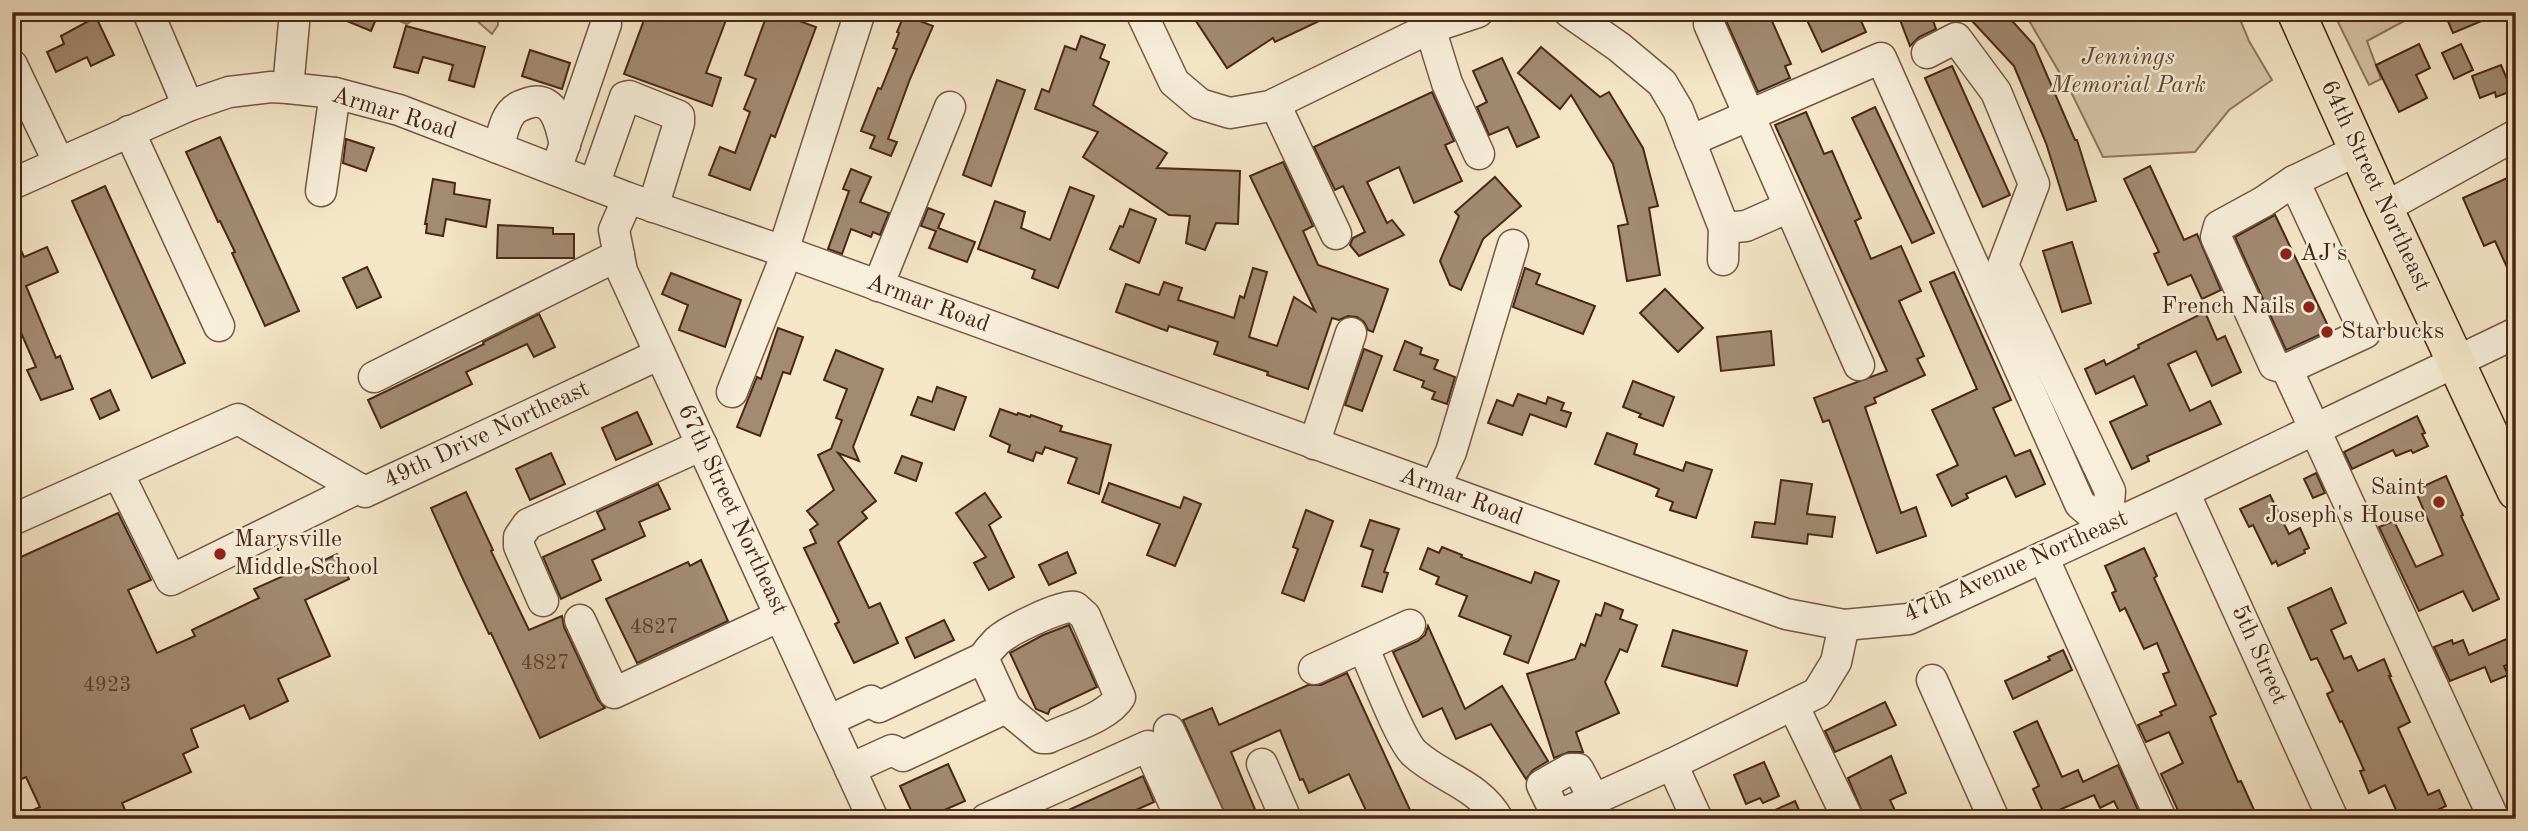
<svg xmlns="http://www.w3.org/2000/svg" width="2528" height="831" viewBox="0 0 2528 831" font-family="'Old Standard TT',serif">
  <style>
    .green { fill: #d8c6aa; stroke: #907660; stroke-width: 2 }
    .building { fill: #a28a73; stroke: #492716; stroke-width: 2 }
    .lines { fill: none; stroke-linecap: round; stroke-linejoin: round }
    .minor-casing { stroke: #745742; stroke-width: 33 }
    .major-casing { stroke: #492716; stroke-width: 40 }
    .minor { stroke: #f8efdb; stroke-width: 30 }
    .major { stroke: #f5e6c8; stroke-width: 37 }
    .poi-dot { fill: #8f2418; stroke: #f8efdb; stroke-width: 2.5 }
    .labels { text-anchor: middle; dominant-baseline: central; stroke-width: 5; stroke-linejoin: round; paint-order: stroke }
    .number-label { font-size: 21px; fill: #5f402d }
    .park-label { font-size: 24px; font-style: italic; fill: #664734; stroke: #f8efdb }
    .street-label { font-size: 24px; fill: #492716; stroke: #f8efdb }
    .poi-label { font-size: 24px; fill: #492716; stroke: #f8efdb; text-anchor: start }
  </style>
  <rect width="100%" height="100%" fill="#f5e6c8"/>
  <filter id="stains"><feTurbulence type="fractalNoise" baseFrequency=".00286" numOctaves="4"/><feColorMatrix values="0 0 0 0 .2 0 0 0 0 .09 0 0 0 0 .02 0 0 0 .5 -.17"/></filter>
  <radialGradient id="worn" r=".72"><stop offset=".6" stop-color="#630" stop-opacity="0"/><stop offset="1" stop-color="#630" stop-opacity=".3"/></radialGradient>
  <g class="green">
    <path d="M391 12H423L407 24 390 17Z"/>
    <path d="M467 12H498V25L492 34Z"/>
    <path d="M2024 12H2237L2249 41 2272 80 2229 110 2195 152 2103 157 2072 94Z"/>
    <path d="M2333 12H2416L2417 14 2367 41 2381 79 2369 85Z"/>
  </g>
  <g class="building">
    <path d="M325 12H379L371 31Z"/>
    <path d="M647 12H729L706 73 721 78 712 106 624 74Z"/>
    <path d="M768 12H775L816 27 775 137 771 135 750 190 709 175 720 147 735 153 750 112 744 109 756 79 745 75Z"/>
    <path d="M1190 12H1338L1275 42 1273 38 1227 68Z"/>
    <path d="M1722 12H1768L1791 64 1785 66 1790 78 1758 92Z"/>
    <path d="M1819 12H1857L1866 32 1822 52 1806 18Z"/>
    <path d="M1897 12H1930L1936 29 1919 37 1910 46Z"/>
    <path d="M1983 12H2004L2034 45 2075 140H2077L2096 201 2067 210 2046 143 2014 66 1973 22Z"/>
    <path d="M2444 12H2503L2453 33Z"/>
    <path d="M904 15 933 26 910 79 888 139 897 142 891 156 870 148 875 136 861 131 878 88 881 89 897 49 893 48 899 33 897 32Z"/>
    <path d="M96 17 114 55 91 66 87 57 56 72 47 52 64 44 61 36Z"/>
    <path d="M406 26 485 47 474 87 449 80 453 65 423 57 418 73 394 67Z"/>
    <path d="M1081 36 1105 45 1100 58 1109 62 1093 105 1167 153 1157 168 1240 171 1238 224 1216 223 1205 250 1186 243 1190 216 1169 215 1083 157 1098 132 1035 109 1042 89 1049 92 1065 46 1076 50Z"/>
    <path d="M2419 44 2430 68 2416 75 2427 98 2399 112 2376 65Z"/>
    <path d="M2461 44 2473 70 2454 79 2442 53Z"/>
    <path d="M1541 47 1600 97 1609 92 1643 148 1658 206 1649 208 1660 275 1627 281 1618 226 1628 224 1613 164 1571 95 1560 109 1518 73Z"/>
    <path d="M530 50 570 63 562 89 522 76Z"/>
    <path d="M1502 58 1539 137 1517 147 1508 127 1489 135 1477 107 1487 102 1473 71Z"/>
    <path d="M2501 65 2512 91 2496 97 2495 92 2480 98 2472 76Z"/>
    <path d="M1952 66 2010 195 1983 207 1925 78Z"/>
    <path d="M997 80 1025 90 991 186 963 175Z"/>
    <path d="M1432 92 1454 141 1445 145 1462 181 1414 203 1399 167 1367 182 1387 223 1392 220 1404 235 1359 256 1350 245 1353 238 1365 232 1343 186 1335 190 1314 147Z"/>
    <path d="M1875 107 1934 233 1912 243 1852 118Z"/>
    <path d="M1806 112 1824 154 1832 151 1861 218 1855 221 1871 259 1901 246 1921 291 1899 301 1924 356 1917 359 1925 375 1874 398 1876 403 1865 407 1901 513 1916 507 1926 536 1877 553 1829 420 1823 422 1814 398 1887 371 1775 125Z"/>
    <path d="M220 137 299 311 265 326 232 253 235 252 220 221 218 222 186 152Z"/>
    <path d="M346 139 374 148 366 171 343 163Z"/>
    <path d="M1283 162 1313 226 1303 231 1318 265 1388 289 1373 332 1368 330 1364 322 1357 317 1348 316 1339 320 1332 318 1308 389 1267 375 1268 372 1214 354 1218 342 1169 326 1167 331 1116 312 1126 284 1159 295 1164 282 1182 288 1178 300 1234 318 1240 296 1244 298 1253 268 1267 272 1249 337 1277 346 1294 297 1315 311 1250 176Z"/>
    <path d="M2150 166 2184 240 2197 234 2221 290 2202 299 2191 275 2168 285 2154 254 2159 252 2124 179Z"/>
    <path d="M851 169 871 177 860 202 889 213 880 235 873 232 871 237 851 229 842 254 828 249 849 191 843 189Z"/>
    <path d="M2516 174V287L2495 241 2484 246 2463 198Z"/>
    <path d="M1495 177 1521 206 1483 239 1461 290 1450 285 1440 261 1459 216 1455 212Z"/>
    <path d="M433 179 455 183 454 194 490 200 486 227 446 219 443 236 426 233 427 224H425Z"/>
    <path d="M105 186 185 363 152 378 72 201Z"/>
    <path d="M1070 187 1094 196 1058 288 1032 278 1035 270 978 249 995 201 1025 212 1021 228 1050 240Z"/>
    <path d="M928 208 944 214 938 228 975 242 967 262 929 248 936 231 921 226Z"/>
    <path d="M1130 209 1156 219 1139 263 1110 249 1120 226 1123 227Z"/>
    <path d="M2275 215 2330 330 2286 350 2235 237Z"/>
    <path d="M498 225 553 228V234H574V258H497Z"/>
    <path d="M12 230 24 257 47 247 58 272 26 286 56 358 60 356 73 389 41 400 27 370 36 367 12 312Z"/>
    <path d="M2072 242 2091 303 2062 312 2043 251Z"/>
    <path d="M367 267 381 297 357 308 343 278Z"/>
    <path d="M1525 268 1540 274 1536 284 1595 306 1583 334 1513 307Z"/>
    <path d="M1954 272 2011 400 1993 408 2015 456 2030 450 2045 484 2016 497 2006 476 1966 494 1968 498 1952 506 1937 475 1958 465 1932 410 1977 389 1930 282Z"/>
    <path d="M671 273 741 300 725 347 679 330 688 305 662 294Z"/>
    <path d="M1665 289 1703 328 1678 352 1640 313Z"/>
    <path d="M2205 312 2217 340 2225 336 2241 372 2212 386 2196 351 2168 364 2190 411 2210 401 2221 424 2147 456 2149 461 2132 469 2110 422 2147 405 2134 376 2096 394 2085 369 2104 360 2106 365 2139 348 2138 345Z"/>
    <path d="M539 314 555 347 534 357 527 344 466 372 472 384 381 428 368 400 484 344 483 342Z"/>
    <path d="M778 328 803 337 790 374 783 372 760 436 737 427 757 377 761 379Z"/>
    <path d="M1771 331 1774 365 1721 371 1717 337Z"/>
    <path d="M1405 341 1422 348 1420 354 1438 360 1434 369 1455 377 1447 404 1432 399 1435 392 1422 387 1424 381 1394 370Z"/>
    <path d="M1364 349 1382 356 1362 411 1345 405Z"/>
    <path d="M836 350 883 369 853 447 859 461 838 453 876 501 862 512 867 518 838 542 869 608 880 603 898 643 854 663 835 624 839 622 804 548 816 543 810 530 818 524 807 511 834 490 818 455 831 449 842 420 836 418 847 389 824 380Z"/>
    <path d="M1633 381 1674 397 1663 426 1639 417 1641 414 1623 407Z"/>
    <path d="M937 387 966 397 954 430 911 415 918 397 932 402Z"/>
    <path d="M110 390 119 410 100 419 91 399Z"/>
    <path d="M1518 394 1546 404 1548 397 1564 403 1561 410 1571 413 1566 427 1530 414 1522 435 1488 423 1497 400 1513 406Z"/>
    <path d="M1000 409 1017 415 1018 413 1030 417 1031 415 1062 426 1060 431 1111 445 1099 494 1068 483 1077 458 1045 447 1042 454 1036 452 1033 461 1008 452 1010 445 990 436Z"/>
    <path d="M637 412 652 444 616 460 602 428Z"/>
    <path d="M2417 416 2425 433 2422 434 2428 446 2413 453 2411 450 2396 456 2393 450 2352 469 2344 452Z"/>
    <path d="M1607 433 1637 444 1634 454 1683 471 1686 462 1712 470 1696 518 1670 510 1673 502 1656 496 1659 489 1650 485 1595 464Z"/>
    <path d="M551 453 565 484 530 500 516 469Z"/>
    <path d="M902 456 922 463 916 481 895 473Z"/>
    <path d="M2316 473 2325 493 2313 498 2304 479Z"/>
    <path d="M2446 476 2463 515 2461 516 2499 599 2473 611 2463 591 2419 611 2379 527 2394 521 2416 567 2443 555 2415 490Z"/>
    <path d="M1781 480 1812 484 1807 514 1835 517 1832 537 1808 534 1807 544 1752 537 1755 522 1775 524Z"/>
    <path d="M1109 483 1180 508 1184 497 1201 504 1175 566 1147 555 1160 524 1102 502Z"/>
    <path d="M658 484 670 509 639 522 645 536 592 560 601 580 561 599 543 557 605 529 597 512Z"/>
    <path d="M466 492 493 550 491 551 529 630 562 616 564 627 598 700 605 708 540 738 491 633 489 634 462 577 431 508Z"/>
    <path d="M985 493 1001 517 989 525 1014 577 989 590 974 563 986 557 956 513Z"/>
    <path d="M2270 495 2289 534 2300 528 2309 548 2304 550 2305 553 2278 566 2276 561 2272 564 2253 525 2249 527 2240 509Z"/>
    <path d="M1306 510 1333 521 1304 601 1282 593 1298 549 1293 547Z"/>
    <path d="M118 513 151 580 128 590 157 653 195 636 192 630 259 598 254 589 292 572 293 575 337 554 349 579 305 600 330 656 278 679 288 701 250 719 244 705 191 729 198 747 183 754 191 772 122 803 129 819H13L40 807 26 777 12 783V561Z"/>
    <path d="M1370 520 1399 529 1384 572 1388 573 1382 592 1362 586 1373 550 1361 546Z"/>
    <path d="M1442 547 1462 555 1461 557 1531 583 1535 572 1559 581 1528 663 1504 654 1511 636 1459 616 1467 596 1436 584 1439 577 1420 569 1428 548 1439 553Z"/>
    <path d="M2144 548 2157 576 2154 578 2216 714 2210 717 2215 729 2238 782 2241 781 2255 812 2240 819H2228L2224 811 2207 819H2182L2161 774 2183 763 2169 732 2146 742 2138 725 2162 715 2160 712 2176 705 2163 674 2169 672 2157 643 2144 649 2125 608 2120 611 2112 593 2116 591 2105 566Z"/>
    <path d="M1067 552 1076 573 1049 585 1039 565Z"/>
    <path d="M701 560 728 621 637 663 606 599 688 562 690 566Z"/>
    <path d="M2331 588 2346 623 2331 630 2344 659 2351 656 2358 671 2384 659 2391 676H2389L2410 722 2398 728 2428 795 2439 790 2446 806 2418 819H2400L2385 785 2369 793 2360 771 2364 770 2342 721 2340 722 2327 694 2333 691 2317 658 2311 660 2288 608Z"/>
    <path d="M1605 603 1623 610 1620 619 1637 625 1627 652 1620 649 1605 682 1619 713 1576 732 1583 752H1569L1554 758 1527 674 1575 659 1581 644 1585 646 1596 614 1601 616Z"/>
    <path d="M944 620 954 640 915 658 906 638Z"/>
    <path d="M1069 625 1097 687 1050 709 1048 714 1036 709 1010 653 1043 635Z"/>
    <path d="M1428 626 1465 709 1502 686 1548 761 1533 770 1526 779 1491 724 1456 739 1442 708 1423 717 1393 652 1418 641 1425 635Z"/>
    <path d="M1673 630 1747 651 1737 686 1662 666Z"/>
    <path d="M2516 635V661L2504 666 2508 675 2491 682 2485 667 2450 681 2434 647 2452 640 2453 644 2463 640 2469 655Z"/>
    <path d="M2063 650 2072 670 2013 699 2005 681 2050 660 2048 657Z"/>
    <path d="M1347 673 1410 810 1390 819H1370L1349 774 1309 793 1303 779 1300 780 1280 730 1231 752 1259 819H1227L1183 720 1212 708 1219 725 1308 685H1321Z"/>
    <path d="M1885 702 1896 725 1835 752 1825 731Z"/>
    <path d="M2037 721 2062 777 2078 770 2083 782 2118 765 2142 819H2123L2114 801 2100 808 2094 795 2045 816 2033 789 2039 786 2014 732Z"/>
    <path d="M1891 756 1906 793 1890 800 1899 819H1865L1848 778Z"/>
    <path d="M1764 762 1779 796 1763 803 1760 798 1746 804 1734 775Z"/>
    <path d="M948 764 965 801 924 819H915L900 786Z"/>
    <path d="M1143 776 1154 802 1116 819H1049Z"/>
    <path d="M1795 801 1803 819H1755Z"/>
  </g>
  <g class="lines">
    <defs>
      <g id="minor">
        <path d="M148 12 188 106"/>
        <path d="M1141 12 1174 82 1200 104 1230 113 1270 106 1430 28 1478 12"/>
        <path d="M1569 12 1619 47 1662 83 1678 110 1724 228 1723 260"/>
        <path d="M1709 24 1859 365"/>
        <path d="M1430 28 1447 83 1479 154"/>
        <path d="M1927 53 1956 38 1996 92 2034 184 2003 265 2110 491 2107 527"/>
        <path d="M12 65 59 163"/>
        <path d="M288 88 295 12"/>
        <path d="M1275 104 1336 234"/>
        <path d="M129 131 219 326"/>
        <path d="M1690 141 1881 58 2080 504 2107 527"/>
        <path d="M498 148C502 136 504 121 512 112 517 106 525 104 532 102 556 98 561 127 565 145"/>
        <path d="M2358 150 2294 181 2365 333 2287 369 2494 819"/>
        <path d="M556 170 606 24"/>
        <path d="M12 184 188 106 229 92 271 87 288 88 335 93 399 110 628 198 783 251 1786 614 1844 625 1909 619 2184 492 2516 333"/>
        <path d="M594 185 625 97 629 96 679 116V123L653 207"/>
        <path d="M321 191 335 93"/>
        <path d="M628 198 614 230 622 271 873 819"/>
        <path d="M2384 208 2516 135"/>
        <path d="M1724 228 1746 226 1789 207"/>
        <path d="M783 251 860 12"/>
        <path d="M878 286 950 107"/>
        <path d="M2287 369 2274 365 2216 237 2219 226 2263 202 2294 181"/>
        <path d="M374 377 619 255"/>
        <path d="M732 392 787 253"/>
        <path d="M1314 444 1351 333"/>
        <path d="M118 473 171 580 358 488"/>
        <path d="M1435 487 1451 452 1513 245"/>
        <path d="M2184 492 2333 819"/>
        <path d="M12 520 238 419 365 492 660 354"/>
        <path d="M2043 557 2161 819"/>
        <path d="M543 601 519 546V537L528 524 702 445"/>
        <path d="M580 620 614 693 780 616"/>
        <path d="M1363 647C1374 670 1399 738 1414 753 1441 778 1478 784 1498 819"/>
        <path d="M983 658C987 652 992 646 997 641 1008 631 1062 604 1075 607L1085 616 1120 697C1108 717 1069 728 1048 738H1042L1006 708"/>
        <path d="M1314 669 1410 625"/>
        <path d="M1932 680 1994 819"/>
        <path d="M1793 705 1848 819"/>
        <path d="M828 721 871 701 879 707 983 658 1006 708 903 756 892 750 850 769"/>
        <path d="M1169 730 1210 819"/>
        <path d="M1262 764 1286 819"/>
        <path d="M1672 764 1697 819"/>
        <path d="M1557 816 1542 785 1570 769H1578L1594 799"/>
        <path d="M986 819 1148 746 1181 819"/>
        <path d="M1551 819 1672 764 1817 693 1836 662 1844 625"/>
      </g>
      <path id="major" d="M2296 12 2384 208 2516 491"/>
    </defs>
    <use href="#minor" class="minor-casing"/>
    <use href="#major" class="major-casing"/>
    <use href="#minor" class="minor"/>
    <use href="#major" class="major"/>
  </g>
  <g class="poi-dot">
    <circle cx="2286" cy="254" r="7"/>
    <circle cx="2309" cy="307" r="7"/>
    <circle cx="2327" cy="332" r="7"/>
    <circle cx="2439" cy="502" r="7"/>
    <circle cx="220" cy="554" r="7"/>
  </g>
  <g class="labels">
    <g class="number-label">
      <text x="654" y="627">4827</text>
      <text x="545" y="663">4827</text>
      <text x="107" y="685">4923</text>
    </g>
    <g class="park-label">
      <text x="2128" y="58">Jennings<tspan x="2128" dy="28">Memorial Park</tspan></text>
    </g>
    <g class="street-label">
      <text transform="translate(394 114) rotate(17)">Armar Road</text>
      <text transform="translate(2375 186) rotate(65)">64th Street Northeast</text>
      <text transform="translate(928 304) rotate(20)">Armar Road</text>
      <text transform="translate(487 435) rotate(-25)">49th Drive Northeast</text>
      <text transform="translate(1461 497) rotate(20)">Armar Road</text>
      <text transform="translate(732 510) rotate(65)">67th Street Northeast</text>
      <text transform="translate(2016 567) rotate(-24)">47th Avenue Northeast</text>
      <text transform="translate(2259 655) rotate(66)">5th Street</text>
    </g>
    <g class="poi-label">
      <text x="2300" y="254">AJ's</text>
      <text x="2295" y="307" text-anchor="end">French Nails</text>
      <text x="2341" y="332">Starbucks</text>
      <text x="2425" y="488" text-anchor="end">Saint<tspan x="2425" dy="28">Joseph's House</tspan></text>
      <text x="234" y="540">Marysville<tspan x="234" dy="28">Middle School</tspan></text>
    </g>
  </g>
  <rect width="2528" height="831" fill="none" stroke="#f5e6c8" stroke-width="42"/>
  <rect x="14" y="14" width="2500" height="803" fill="none" stroke="#492716" stroke-width="3.5"/>
  <rect x="21" y="21" width="2486" height="789" fill="none" stroke="#492716" stroke-width="2"/>
  <rect width="100%" height="100%" filter="url(#stains)"/>
  <rect width="100%" height="100%" fill="url(#worn)"/>
</svg>
